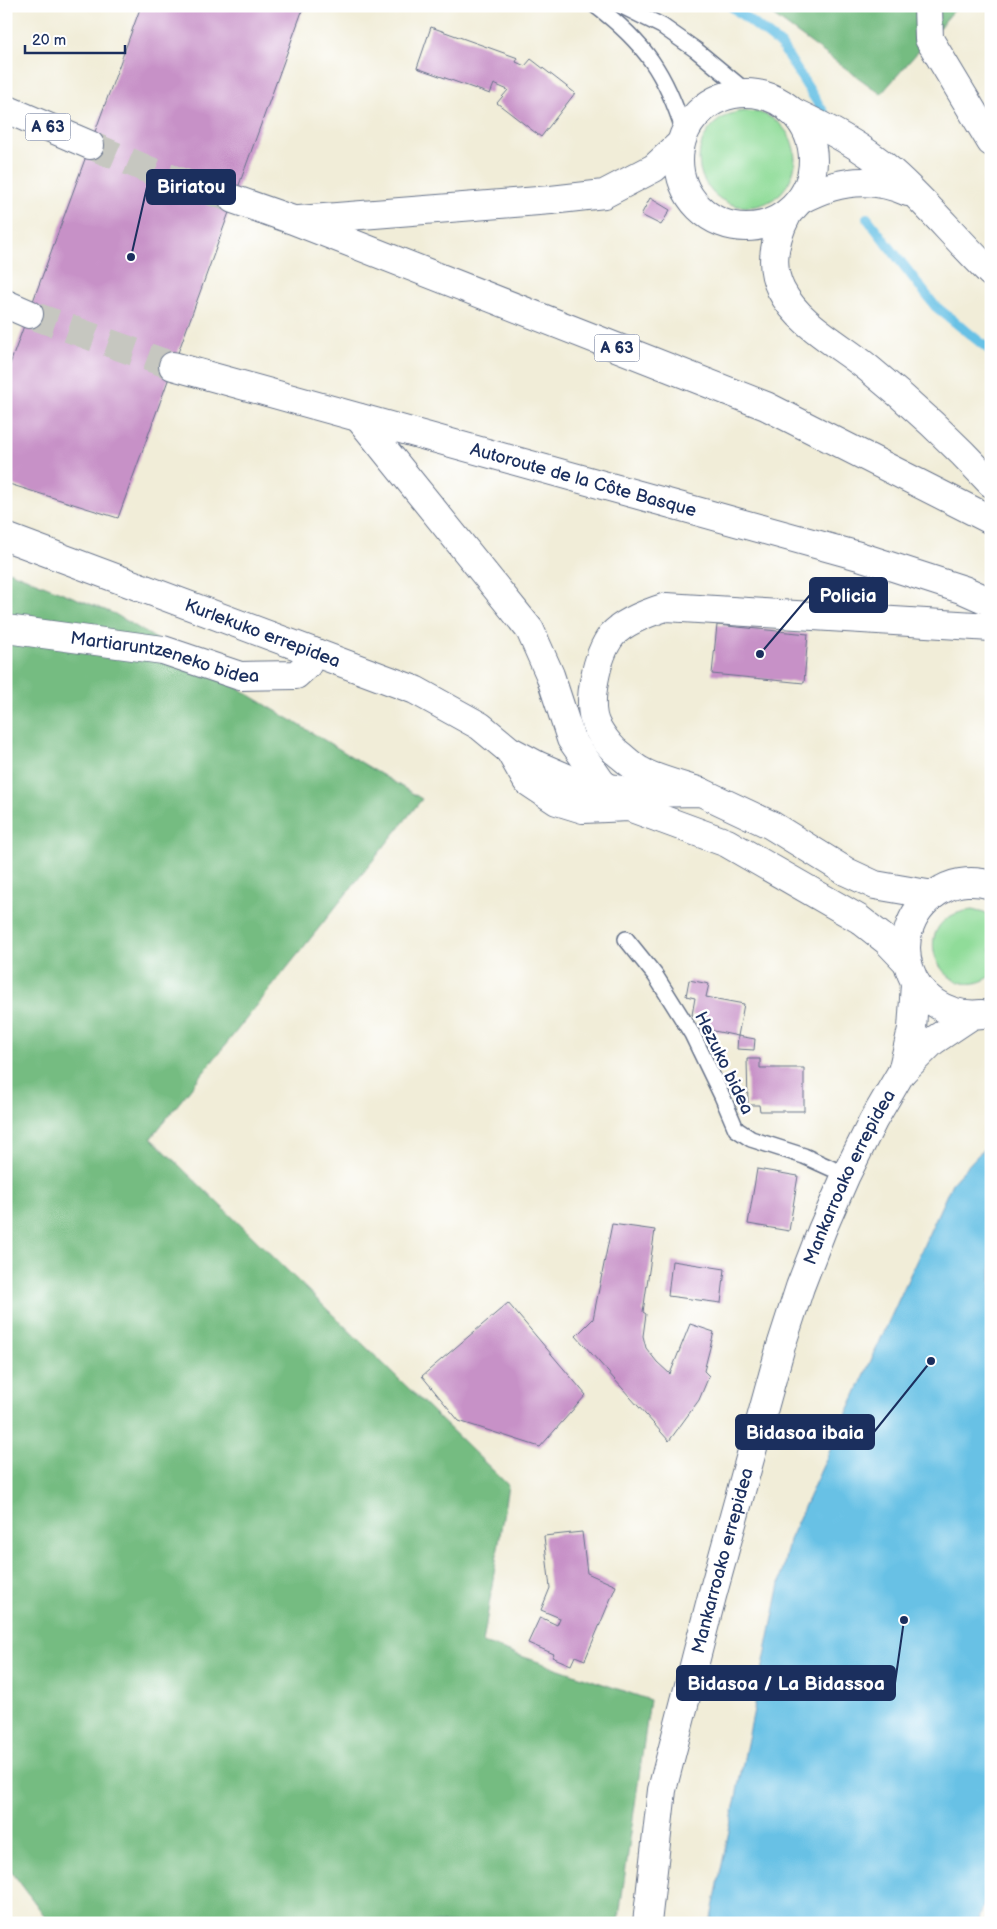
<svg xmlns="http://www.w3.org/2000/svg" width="997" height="1929" viewBox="0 0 997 1929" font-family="'Balsamiq Sans',sans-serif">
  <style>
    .green { fill: #90dc99; stroke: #56867c }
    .forest { fill: #74bc81; stroke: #487670 }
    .water { fill: #67c1e5; stroke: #4178a2 }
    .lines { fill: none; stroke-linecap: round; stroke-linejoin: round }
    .stream { stroke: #67c1e5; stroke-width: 10 }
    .building { fill: #c791c7 }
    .motorway-tunnel { stroke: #c6c7c0; stroke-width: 28; stroke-dasharray: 28 14; stroke-linecap: butt }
    .service-casing { stroke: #667289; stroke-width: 18 }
    .minor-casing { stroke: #667289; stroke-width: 30 }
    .tertiary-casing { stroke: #667289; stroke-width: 30 }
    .secondary-casing { stroke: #667289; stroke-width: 30 }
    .motorway-casing { stroke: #667289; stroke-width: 30 }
    .service { stroke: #fff; stroke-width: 15 }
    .minor { stroke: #fff; stroke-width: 28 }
    .tertiary { stroke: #fff; stroke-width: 28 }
    .secondary { stroke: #fff; stroke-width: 28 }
    .motorway { stroke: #fff; stroke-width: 28 }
    .labels { text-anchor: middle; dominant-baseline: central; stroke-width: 5; stroke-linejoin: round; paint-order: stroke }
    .shield { fill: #fff; stroke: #5f6d8e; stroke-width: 1 }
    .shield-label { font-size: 16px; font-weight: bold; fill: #1b2f5e }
    .street-label { font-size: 18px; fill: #1b2f5e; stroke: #fff }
    .leader { fill: none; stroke: #1b2f5e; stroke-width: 2 }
    .callout-dot { fill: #1b2f5e; stroke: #fff; stroke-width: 2 }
    .callout { fill: #1b2f5e; stroke: #1b2f5e; stroke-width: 2 }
    .callout-label { font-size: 19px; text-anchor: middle; font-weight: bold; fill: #fff }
  </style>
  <rect width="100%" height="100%" fill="#fff"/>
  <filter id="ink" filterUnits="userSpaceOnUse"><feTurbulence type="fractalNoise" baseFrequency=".02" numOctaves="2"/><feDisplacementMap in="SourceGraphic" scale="10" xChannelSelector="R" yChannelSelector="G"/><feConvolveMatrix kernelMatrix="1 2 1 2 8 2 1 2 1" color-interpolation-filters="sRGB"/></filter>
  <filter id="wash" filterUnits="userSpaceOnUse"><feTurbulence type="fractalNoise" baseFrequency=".0096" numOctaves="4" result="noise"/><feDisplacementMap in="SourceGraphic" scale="20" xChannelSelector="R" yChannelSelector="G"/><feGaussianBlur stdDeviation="1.12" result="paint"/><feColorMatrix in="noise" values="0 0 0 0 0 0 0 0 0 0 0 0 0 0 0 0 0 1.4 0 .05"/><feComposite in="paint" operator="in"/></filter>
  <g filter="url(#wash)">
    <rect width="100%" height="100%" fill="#f1edd8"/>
    <g class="green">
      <circle cx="747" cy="159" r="48"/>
      <path d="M972 910 984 913 991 917V976C942 1010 900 918 972 910Z"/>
    </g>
    <g class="forest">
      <path d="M760 6H958L881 94Z"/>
      <path d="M6 570 115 614 422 799 151 1138 508 1485 483 1643 650 1700 618 1923H50L6 1864Z"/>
    </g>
    <path class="water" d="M991 1141V1881L978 1923H710L789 1540 952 1183Z"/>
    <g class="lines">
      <g class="stream">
        <path d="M731 6 781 45 824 113"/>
        <path d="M867 218 935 306 991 351"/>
      </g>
    </g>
    <g id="blocks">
      <g class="building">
        <path d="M141 6H304L118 518 6 483V375Z"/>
        <path d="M431 27 518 58 516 62 525 66 531 59 575 93 541 137 497 103 508 90 494 84 490 94 417 68Z"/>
        <path d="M650 198 670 210 661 225 641 215Z"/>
        <path d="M717 625 808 634 804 683 712 674Z"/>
        <path d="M689 980 709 984 706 997 744 1004 738 1036 755 1039 754 1050 737 1049 738 1036 700 1028 702 1017 692 1015 695 998 686 996Z"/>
        <path d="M747 1059H760V1068H804V1111H760L759 1105H748Z"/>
        <path d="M757 1169 798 1176 789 1231 748 1224Z"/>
        <path d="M612 1224 655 1230 643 1312 646 1314 643 1336 646 1348 657 1362 670 1374 690 1324 714 1332 704 1371 709 1376 699 1400 669 1441 576 1336 593 1319Z"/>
        <path d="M672 1261 725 1269 721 1303 668 1296Z"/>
        <path d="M508 1303 586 1395 540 1447 459 1421 422 1376Z"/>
        <path d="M582 1532 587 1573 616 1586 585 1660 575 1656 571 1665 552 1657 554 1654 528 1643 540 1617 557 1625 560 1618 541 1610 550 1588 544 1536Z"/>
      </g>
    </g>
  </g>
  <g filter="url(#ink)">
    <use href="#blocks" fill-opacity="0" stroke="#667289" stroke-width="1"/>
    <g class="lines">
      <g class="motorway-tunnel">
        <path d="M90 145 156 173 233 199"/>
        <path d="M29 314 173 366"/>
      </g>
      <defs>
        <g id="service">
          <path d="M596 6C645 43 666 74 684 132"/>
          <path d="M622 6 662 26 696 50 748 93"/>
          <path d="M626 939 655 975 692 1034 722 1096 736 1129 751 1139 804 1156 846 1175"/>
        </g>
        <g id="minor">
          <path d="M928 6 929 39 991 142"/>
          <path id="s1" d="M6 537 415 690 480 726 509 750 537 765 576 782 639 793 701 792 771 825 847 872 875 885 933 895"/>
          <path id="s2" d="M6 629 163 650 240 676 296 675 307 665 314 652"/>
          <path d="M511 753 527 781 557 801 583 809 629 807 727 843 859 919 887 941 907 962"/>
        </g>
        <g id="tertiary">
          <circle cx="746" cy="160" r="67"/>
          <path d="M791 111C827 128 862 146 892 172 927 203 957 240 991 273"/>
          <path d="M800 200C835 181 871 175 908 192"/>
        </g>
        <g id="secondary">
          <path d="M982 1014C907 1022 876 925 943 889 957 881 975 880 991 885"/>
          <path d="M902 1072 912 1029 915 984"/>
          <path id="s3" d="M647 1923 662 1790 712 1596 781 1346 800 1287 822 1230 846 1175 873 1121 901 1073 933 1041 972 1015"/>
        </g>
        <g id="motorway">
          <path d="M6 109 90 145"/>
          <path d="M233 199 293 220 766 406 991 520"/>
          <path d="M788 213C775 237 768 264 781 290 799 325 839 344 868 368 911 403 953 442 991 483"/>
          <path d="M299 220 551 200 604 194 654 168 680 144"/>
          <path d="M6 304 29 314"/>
          <path id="s4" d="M173 366 859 556 964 590 991 602"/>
          <path d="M359 418 530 630 550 675 571 739 601 782 629 807"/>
          <path d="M701 792C685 787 651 778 639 770 631 765 623 757 615 751 609 745 601 734 597 727 585 705 597 654 612 635 624 622 650 612 666 607L991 627"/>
        </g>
      </defs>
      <use href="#service" class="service-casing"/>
      <use href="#minor" class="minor-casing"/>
      <use href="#tertiary" class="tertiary-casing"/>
      <use href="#secondary" class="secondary-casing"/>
      <use href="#motorway" class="motorway-casing"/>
      <use href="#service" class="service"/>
      <use href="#minor" class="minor"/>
      <use href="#tertiary" class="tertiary"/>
      <use href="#secondary" class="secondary"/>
      <use href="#motorway" class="motorway"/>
    </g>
  </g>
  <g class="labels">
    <g class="shield">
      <rect x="25.5" y="113.5" width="45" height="27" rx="4"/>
      <rect x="594.5" y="334.5" width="45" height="27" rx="4"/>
    </g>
    <g class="shield-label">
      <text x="48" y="127">A 63</text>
      <text x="617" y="348">A 63</text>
    </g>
    <g class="street-label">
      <text stroke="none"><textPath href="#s4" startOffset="426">Autoroute de la Côte Basque</textPath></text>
      <text stroke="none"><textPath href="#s1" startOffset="274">Kurlekuko errepidea</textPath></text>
      <text stroke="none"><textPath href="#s2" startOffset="162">Martiaruntzeneko bidea</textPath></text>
      <text transform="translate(724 1063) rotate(64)">Hezuko bidea</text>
      <text stroke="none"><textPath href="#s3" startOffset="776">Mankarroako errepidea</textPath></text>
      <text stroke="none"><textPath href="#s3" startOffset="371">Mankarroako errepidea</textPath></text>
    </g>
  </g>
  <path class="leader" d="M131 257L147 187M760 654L810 595M931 1361L874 1432M904 1620L895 1683"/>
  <g class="callout-dot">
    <circle cx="131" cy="257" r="5"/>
    <circle cx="760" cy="654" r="5"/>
    <circle cx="931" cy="1361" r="5"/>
    <circle cx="904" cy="1620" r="5"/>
  </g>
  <g class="callout">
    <rect x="147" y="170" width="88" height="34" rx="5"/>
    <rect x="810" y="578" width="77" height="34" rx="5"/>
    <rect x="736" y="1415" width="138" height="34" rx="5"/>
    <rect x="677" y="1666" width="218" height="34" rx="5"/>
  </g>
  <g class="callout-label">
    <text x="191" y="193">Biriatou</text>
    <text x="848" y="602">Policia</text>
    <text x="805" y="1439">Bidasoa ibaia</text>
    <text x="786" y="1690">Bidasoa / La Bidassoa</text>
  </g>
  <rect width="997" height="1929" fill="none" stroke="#fff" stroke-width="25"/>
  <path d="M25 45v8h100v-8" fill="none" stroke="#1b2f5e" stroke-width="2.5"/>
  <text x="32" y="45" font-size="15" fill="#1b2f5e" stroke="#ffffff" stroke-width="4" paint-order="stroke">20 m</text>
</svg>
